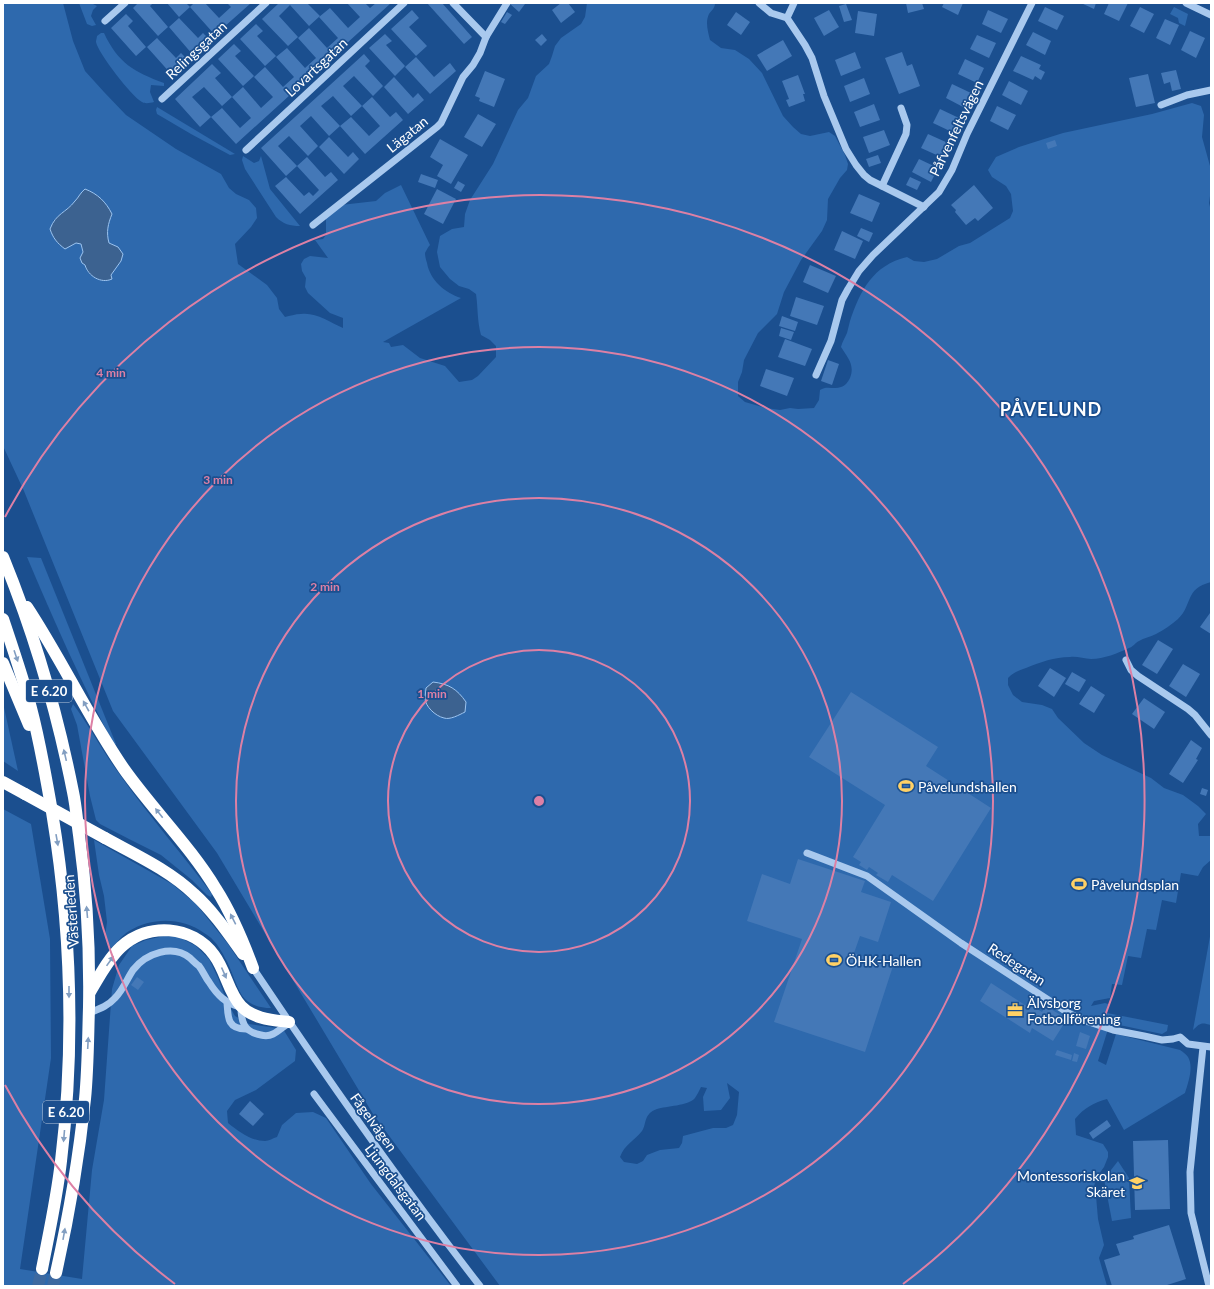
<svg xmlns="http://www.w3.org/2000/svg" width="1214" height="1289" viewBox="0 0 1214 1289" font-family="Lato,sans-serif">
  <style>
    .green { fill: #2e69ad; fill-rule: evenodd }
    .water { fill: #3c6290; stroke: #9cc4f0 }
    .building { fill: #4478b7 }
    .lines { fill: none; stroke-linecap: round; stroke-linejoin: round }
    .highway-tunnel { stroke: #3d69a0; stroke-width: 12; stroke-dasharray: 12 6; stroke-linecap: butt }
    .minor { stroke: #a9c9ee; stroke-width: 7 }
    .highway { stroke: #fff; stroke-width: 12 }
    .highway-bridge { stroke: #fff; stroke-width: 12 }
    .oneway { fill: #829ec1 }
    .ring { fill: none; stroke: #dd80a5; stroke-width: 2 }
    .labels { text-anchor: middle; dominant-baseline: central; stroke-width: 3.5; stroke-linejoin: round; paint-order: stroke }
    .shield { fill: #1b4f8f; stroke: #bbcadd; stroke-width: 1 }
    .shield-label { font-size: 13px; font-weight: bold; fill: #fff }
    .street-label { font-size: 14px; fill: #fff; stroke: #1b4f8f }
    .poi-label { font-size: 14px; fill: #fff; stroke: #1b4f8f; text-anchor: start }
    .district-label { font-size: 18px; font-weight: bold; letter-spacing: 1px; fill: #fff; stroke: #1b4f8f }
    .centre { fill: #dd80a5; stroke: #1b4f8f; stroke-width: 2 }
    .ring-label { font-size: 12px; text-anchor: middle; font-weight: bold; fill: #dd80a5; stroke: #1b4f8f; stroke-width: 3.5; stroke-linejoin: round; paint-order: stroke }
  </style>
  <rect width="100%" height="100%" fill="#1b4f8f"/>
  <g class="green">
    <path d="M3 3H63L73 41 85 71 104 92 126 115 176 149 221 174 229 188 236 194 249 200 256 208 257 218 251 227 235 244 238 264 267 285 277 298 279 309 285 317C290 316 295 314 301 314 316 312 329 322 343 328V318L330 313 308 293 305 287 306 278 302 271 301 264 304 259 310 256 328 258 315 240 323 239 326 235V218L341 205 376 201 385 193 401 185 430 245C428 247 426 251 425 253 425 256 426 260 427 263 430 280 445 293 461 298L383 342 389 343 391 347 403 345 420 358 445 366 459 382 472 380 478 376 496 357V346L490 340 481 335C477 321 478 307 476 294L469 289 459 286 450 279 440 267 437 252 440 236 452 229 464 227 465 214 470 200 493 164 518 110 528 98 536 76 549 64 552 56 555 46 561 38 581 24 585 17 587 3H715C715 8 712 10 709 14 705 22 708 32 710 40L721 48 735 50 749 59 762 73 783 116 793 127 801 134 810 136 829 132 835 136 845 155 848 164 847 170 840 178 828 199 827 220 822 231 801 260 784 292 777 314 758 333 744 360 742 372 738 382V396L745 402 766 408 780 410 790 408 798 409 814 408 819 400 820 390C827 385 834 390 841 387 845 386 848 382 850 378 855 365 848 358 841 347 842 342 845 338 847 333 848 329 849 325 850 321 860 291 873 265 907 257L914 261 924 262 937 259 959 246 970 243 1010 218 1013 211 1011 194 1006 186 992 177 988 170 996 157 1019 147 1063 133 1152 114 1192 103 1201 106 1204 115 1202 137 1210 166 1211 189 1209 203 1211 211V582C1184 589 1193 605 1178 619 1171 625 1164 630 1156 634 1150 637 1144 638 1139 641 1135 643 1133 647 1129 648 1118 653 1104 659 1091 659 1084 659 1077 656 1070 657 1054 657 1041 662 1026 668 1018 671 1014 672 1008 678V685L1013 695 1022 702 1042 705 1052 709 1058 718 1084 743 1102 755 1151 778 1164 788 1183 795 1198 806 1206 814 1198 824 1199 836H1211V860L1203 867 1198 876 1181 873 1176 903 1162 900 1156 930 1147 929 1141 958 1128 956 1122 985 1112 984 1110 998 1094 1001 1091 1006 1105 1003 1108 1004 1107 1013 1168 1025 1167 1031 1162 1034 1110 1023 1098 1061 1106 1065 1116 1034 1180 1050C1183 1052 1186 1054 1188 1057 1194 1067 1188 1083 1185 1093L1124 1130 1107 1099C1093 1103 1084 1108 1075 1119L1076 1135 1103 1144 1108 1152V1157L1104 1167 1096 1178 1094 1187 1096 1196 1098 1219 1104 1245 1099 1258 1107 1286H500L373 1114 217 853 113 711 24 491 3 446ZM85 189C99 194 104 203 112 214 108 224 106 232 109 243L118 247 121 261C117 267 111 272 111 279 103 283 91 278 86 269 83 262 83 252 81 244L76 243 71 246 53 221 75 202ZM727 1083 739 1092 737 1115 733 1125 726 1128H713L683 1136 682 1143 679 1148 660 1150 647 1155 643 1161 637 1164 624 1162 620 1157C625 1144 634 1141 642 1131 647 1124 643 1114 657 1109 666 1106 688 1106 695 1098 697 1095 699 1091 701 1087L707 1088 703 1097 704 1111 721 1110 730 1098Z"/>
    <path d="M79 3H91L97 6 93 10 91 16 96 25 92 26 87 24Z"/>
    <path d="M1174 7 1188 14 1185 26 1179 23 1178 18 1170 14Z"/>
    <path d="M101 33H104C118 63 134 72 164 83V86L151 85 150 92 154 102C150 103 145 104 142 102 132 97 98 53 96 42 96 40 97 37 97 36Z"/>
    <path d="M157 107 235 154 230 155 191 134 157 114 156 110Z"/>
    <path d="M243 156 254 163 259 161 261 156 270 189 300 226C290 226 283 224 276 217L245 169 242 160Z"/>
    <path d="M27 557 41 558 116 744 114 745C82 684 54 621 27 557Z"/>
    <path d="M3 703 18 771 3 761Z"/>
    <path d="M73 704C90 727 103 752 120 775 149 816 182 854 212 894L211 897 207 895 192 880 161 855 129 839 100 824 96 820 90 796 77 725 71 709Z"/>
    <path d="M3 809 31 824 50 939 51 1058 20 1269 82 1279 92 1170 104 1100 112 989 119 965 132 946 146 940 164 936 179 937 196 946 209 959 218 978 227 1002 235 1016 249 1024 283 1029 296 1050 295 1061 256 1090 235 1100 227 1111 228 1123C238 1131 251 1141 265 1141 269 1141 273 1138 277 1137L282 1125 296 1113 313 1112 326 1118 371 1184 451 1286H3Z"/>
    <path d="M94 840 172 884 196 904 228 944 271 1008C262 1008 252 1006 245 999 237 991 232 969 225 958 222 952 218 945 213 940 211 937 207 935 204 933 182 917 152 917 129 931 122 935 117 943 111 948L105 937 107 922 104 896 99 875Z"/>
    <path d="M1211 931V1025C1201 1022 1200 1023 1193 1030Z"/>
    <path d="M1118 1161 1129 1178 1131 1218 1112 1221 1104 1179Z"/>
  </g>
  <g class="water">
    <path d="M85 189C98 194 106 202 112 214 108 224 106 232 109 243L118 247 123 254 121 261 111 275 112 279C101 284 88 276 85 265L82 263 80 258 83 252 81 244 76 243 65 249C57 243 53 238 50 229 56 213 66 213 75 201 79 197 80 193 85 189Z"/>
    <path d="M433 682C449 684 457 689 466 702L465 712C459 715 450 720 444 718 435 716 425 706 425 698 425 695 426 691 426 688Z"/>
  </g>
  <g class="building">
    <path d="M138 3H153L150 6 168 27 158 36 133 8Z"/>
    <path d="M167 3H186L190 7 179 17Z"/>
    <path d="M194 3H205L219 18 231 7 227 3H251L215 35 190 7Z"/>
    <path d="M279 3H307L320 16 309 26 290 5 279 16 298 37 288 46 262 19Z"/>
    <path d="M347 3H365L370 8 376 3H391L236 144 211 117 222 108 240 128 251 118 232 97 243 87 261 108 273 97 254 77 265 67 283 87 294 77 276 57 287 48 305 68 316 58 298 38 309 28 327 48 338 38 319 17 330 8 348 28 360 17Z"/>
    <path d="M427 3H442L472 37 464 44Z"/>
    <path d="M509 3H524L525 4 519 12Z"/>
    <path d="M561 3H568L575 12 561 23 552 10Z"/>
    <path d="M906 3H922L924 9 908 13Z"/>
    <path d="M944 3H963L958 15 942 7Z"/>
    <path d="M1081 3H1096L1094 9Z"/>
    <path d="M1109 3H1128L1119 21 1104 14Z"/>
    <path d="M846 4 852 20 844 22 839 6Z"/>
    <path d="M1045 7 1064 16 1057 30 1038 21Z"/>
    <path d="M1140 7 1154 14 1144 33 1130 26Z"/>
    <path d="M412 10 419 18 409 27 427 46 416 56 391 29Z"/>
    <path d="M829 10 839 27 824 36 814 18Z"/>
    <path d="M988 10 1008 19 1001 33 982 24Z"/>
    <path d="M858 11 877 14 874 36 855 33Z"/>
    <path d="M507 12 512 15 505 24 501 22Z"/>
    <path d="M736 12 750 22 741 35 727 25Z"/>
    <path d="M126 14 133 21 128 26 146 47 136 56 111 28Z"/>
    <path d="M179 18 198 38 203 33 210 40 193 55 169 27Z"/>
    <path d="M1165 19 1179 25 1170 45 1156 38Z"/>
    <path d="M256 24 263 31 257 36 276 56 265 66 240 39Z"/>
    <path d="M1190 31 1205 38 1196 58 1181 50Z"/>
    <path d="M1033 32 1051 41 1045 55 1026 45Z"/>
    <path d="M385 34 392 41 386 45 405 66 395 76 369 48Z"/>
    <path d="M542 34 547 40 541 46 535 40Z"/>
    <path d="M977 35 996 43 989 58 970 49Z"/>
    <path d="M157 38 176 58 181 53 188 60 172 75 147 47Z"/>
    <path d="M783 40 792 56 767 71 757 55Z"/>
    <path d="M234 44 241 51 235 56 254 76 243 86 218 59Z"/>
    <path d="M855 52 861 68 841 76 835 60Z"/>
    <path d="M902 52 907 66 912 64 920 86 899 94 885 58Z"/>
    <path d="M364 54 370 61 365 66 383 86 373 96 354 76 343 86 362 106 351 116 333 96 321 106 340 126 329 136 311 116 300 126 318 146 308 156 289 136 278 146 297 166 286 176 261 148Z"/>
    <path d="M1021 56 1041 65 1039 69 1045 72 1041 80 1035 76 1033 80 1013 71Z"/>
    <path d="M416 57 434 77 450 63 456 71 430 94 405 67Z"/>
    <path d="M965 59 984 68 977 83 958 74Z"/>
    <path d="M212 64 221 73 215 78 232 97 222 106 204 87 192 97 211 117 200 127 175 99Z"/>
    <path d="M1176 70 1181 89 1172 91 1170 82 1164 84 1161 73Z"/>
    <path d="M485 71 505 79 494 107 479 101 480 98 475 96Z"/>
    <path d="M1148 74 1155 103 1136 107 1129 78Z"/>
    <path d="M798 75 805 94H803L805 101 789 107 786 100 789 99 782 81Z"/>
    <path d="M394 77 413 98 418 93 424 100 408 114 384 87Z"/>
    <path d="M864 78 870 94 850 102 844 86Z"/>
    <path d="M1009 81 1028 91 1021 105 1002 95Z"/>
    <path d="M952 84 971 93 965 108 946 98Z"/>
    <path d="M372 97 390 117 396 112 403 120 365 154 340 126 351 117 369 136 380 126 362 106Z"/>
    <path d="M874 104 880 120 860 127 854 112Z"/>
    <path d="M997 106 1016 115 1008 130 990 121Z"/>
    <path d="M940 109 959 118 952 132 933 123Z"/>
    <path d="M478 114 496 124 482 147 464 137Z"/>
    <path d="M884 130 890 145 869 153 863 137Z"/>
    <path d="M928 134 948 143 941 157 921 148Z"/>
    <path d="M329 137 348 157 353 152 359 159 344 174 319 147Z"/>
    <path d="M440 139 468 155 451 184 437 176 443 165 430 157Z"/>
    <path d="M1055 140 1057 146 1048 149 1046 143Z"/>
    <path d="M878 155 881 163 869 167 866 159Z"/>
    <path d="M307 157 325 177 331 172 338 180 300 214 275 186 286 177 304 196 309 192 313 196 319 190 297 166Z"/>
    <path d="M919 159 938 168 931 182 912 172Z"/>
    <path d="M421 174 438 180 435 188 418 182Z"/>
    <path d="M910 177 921 182 917 190 906 185Z"/>
    <path d="M458 181 465 185 461 192 454 188Z"/>
    <path d="M974 185 993 208 978 221 975 218 966 225 955 212 956 210 951 205Z"/>
    <path d="M437 189 456 199 443 224 424 214Z"/>
    <path d="M859 194 880 203 872 222 850 213Z"/>
    <path d="M861 228 873 233 869 242 857 236Z"/>
    <path d="M842 231 863 241 855 259 834 250Z"/>
    <path d="M810 265 836 276 828 293 803 282Z"/>
    <path d="M796 297 824 306 817 325 790 316Z"/>
    <path d="M782 316 798 322 795 331 779 326Z"/>
    <path d="M781 328 794 332 791 340 779 336Z"/>
    <path d="M785 339 812 349 805 366 778 357Z"/>
    <path d="M828 360 839 364 832 385 821 381Z"/>
    <path d="M766 369 794 378 787 396 760 386Z"/>
    <path d="M1210 613H1211V634L1200 627Z"/>
    <path d="M1158 640 1173 649 1157 674 1142 665Z"/>
    <path d="M1183 664 1200 674 1186 697 1169 686Z"/>
    <path d="M1050 668 1066 678 1054 697 1038 686Z"/>
    <path d="M1072 672 1086 680 1079 692 1065 684Z"/>
    <path d="M1091 686 1105 695 1094 713 1079 704Z"/>
    <path d="M851 692 938 747 926 766 991 808 933 901 892 875 888 882 876 875 878 873 869 867 867 870 859 865 861 862 853 857 885 805 809 757Z"/>
    <path d="M1144 698 1165 712 1154 729 1132 714Z"/>
    <path d="M1191 740 1202 748 1196 759 1198 760 1183 783 1169 774Z"/>
    <path d="M1202 788 1208 790 1206 796 1200 794Z"/>
    <path d="M798 859 865 881 861 892 891 902 878 942 860 936 854 953 893 966 865 1052 774 1022 802 939 747 921 762 874 790 884Z"/>
    <path d="M137 977 144 982 138 990 131 985Z"/>
    <path d="M991 983 1028 1007 1029 1004 1042 1012 1046 1006 1067 1019 1053 1041 1032 1028 1030 1033 980 1001Z"/>
    <path d="M1080 1032 1090 1036 1086 1049 1076 1046Z"/>
    <path d="M1057 1050 1072 1055 1071 1060 1055 1055Z"/>
    <path d="M1074 1053 1079 1055 1077 1062 1072 1061Z"/>
    <path d="M250 1101 264 1114 253 1126 239 1114Z"/>
    <path d="M1107 1120 1111 1126 1093 1139 1089 1133Z"/>
    <path d="M1168 1140 1170 1209 1135 1210 1133 1141Z"/>
    <path d="M1169 1225 1186 1279 1164 1286H1112L1104 1260 1120 1255 1116 1244 1134 1239 1133 1236Z"/>
  </g>
  <g class="lines">
    <g class="highway-tunnel">
      <path d="M38 1286 42 1269"/>
      <path d="M53 1286 56 1273"/>
    </g>
    <g class="minor">
      <path d="M453 3 486 37"/>
      <path d="M759 3 771 13 787 18 805 45 812 58 824 96 846 149 856 165 864 175 870 180 924 207"/>
      <path d="M1186 3 1211 15"/>
      <path d="M787 18 794 3"/>
      <path d="M105 21 125 3"/>
      <path d="M162 99 266 3"/>
      <path d="M1161 105 1187 95 1211 90"/>
      <path d="M246 150 404 3"/>
      <path d="M882 186 906 134 907 125 901 108"/>
      <path d="M313 225 437 127 441 123 463 77 473 65 480 53 486 37 507 3"/>
      <path d="M816 375 831 341 842 300 848 289 859 271 873 255 939 192 952 170 967 134 1032 3"/>
      <path d="M1126 660 1131 670 1138 676 1188 709 1195 715 1211 735"/>
      <path d="M807 853 867 876 961 943 1070 1014 1086 1021 1113 1030 1144 1036 1162 1040 1173 1039 1180 1037 1188 1044 1211 1047"/>
      <path d="M253 968C326 1077 400 1183 480 1286"/>
      <path d="M227 1002C228 1017 227 1029 246 1029"/>
      <path d="M89 1013C99 1009 108 1006 115 998 123 990 127 979 133 970 146 953 173 944 190 958 193 961 196 964 199 966 203 971 205 977 209 982 217 995 226 1004 241 1007 241 1022 244 1032 261 1035 265 1036 269 1036 273 1034 279 1031 284 1026 289 1023"/>
      <path d="M1203 1047 1190 1172 1191 1213 1209 1286"/>
      <path d="M314 1094 457 1286"/>
    </g>
    <g class="highway">
      <path d="M3 557C34 633 57 711 73 792 76 806 77 821 79 835 87 893 90 950 89 1007 88 1038 88 1069 85 1099 79 1157 69 1215 56 1273"/>
      <path d="M27 607C62 660 88 717 124 769 153 810 190 846 216 889 232 914 243 941 253 968"/>
      <path d="M3 619C13 649 23 678 31 708 40 742 46 777 52 812 71 927 75 1045 61 1161 57 1197 49 1233 42 1269"/>
      <path d="M3 663 29 725"/>
      <path d="M3 782 25 794"/>
      <path d="M105 838C136 855 169 870 194 894 213 911 228 933 243 954"/>
      <path d="M90 992C99 977 108 959 121 947 148 922 192 925 214 955 226 971 228 992 241 1006 253 1019 273 1020 289 1022"/>
    </g>
    <path class="highway-bridge" d="M25 794 105 838"/>
  </g>
  <defs><path id="oneway-solid" d="M-6-.8H1V-3.2L6.5 0L1 3.2V.8H-6Z"/></defs>
  <g class="oneway">
    <use href="#oneway-solid" transform="translate(16 656) rotate(71)"/>
    <use href="#oneway-solid" transform="translate(86 706) rotate(-119)"/>
    <use href="#oneway-solid" transform="translate(65 755) rotate(-103)"/>
    <use href="#oneway-solid" transform="translate(159 813) rotate(-128)"/>
    <use href="#oneway-solid" transform="translate(57 840) rotate(80)"/>
    <use href="#oneway-solid" transform="translate(87 912) rotate(-95)"/>
    <use href="#oneway-solid" transform="translate(233 919) rotate(-117)"/>
    <use href="#oneway-solid" transform="translate(110 961) rotate(-55)"/>
    <use href="#oneway-solid" transform="translate(224 973) rotate(66)"/>
    <use href="#oneway-solid" transform="translate(69 992) rotate(90)"/>
    <use href="#oneway-solid" transform="translate(88 1043) rotate(-87)"/>
    <use href="#oneway-solid" transform="translate(64 1136) rotate(95)"/>
    <use href="#oneway-solid" transform="translate(64 1234) rotate(-80)"/>
  </g>
  <g class="ring">
    <circle cx="539" cy="801" r="151"/>
    <circle cx="539" cy="801" r="303"/>
    <circle cx="539" cy="801" r="454"/>
    <path d="M175 1284A605 605 0 0 1 5 1085M5 517A605 605 0 1 1 903 1284"/>
  </g>
  <defs>
    <symbol id="stadium-bare" viewBox="-9 -9 18 18"><path d="M0-5a6.5 5 0 1 0 0 10a6.5 5 0 1 0 0-10ZM-3.5-1.8h7v3.6h-7Z" fill="#ffd166" stroke="#1b4f8f" stroke-width="2.5" paint-order="stroke"/></symbol>
    <symbol id="office-bare" viewBox="-9 -9 18 18"><path d="M-6-3h4V-5.5h4V-3h4V5H-6ZM-1-4.5V-3h2v-1.5ZM-6 0V1H6V0Z" fill="#ffd166" stroke="#1b4f8f" stroke-width="2.5" paint-order="stroke"/></symbol>
    <symbol id="school-bare" viewBox="-9 -9 18 18"><path d="M0-5L7-2L0 1L-7-2ZM-4 1L0 2.5L4 1V4Q0 6-4 4Z" fill="#ffd166" stroke="#1b4f8f" stroke-width="2.5" paint-order="stroke"/></symbol>
  </defs>
  <g fill-rule="evenodd">
    <use href="#stadium-bare" x="895" y="775" width="22" height="22"/>
    <use href="#stadium-bare" x="1068" y="873" width="22" height="22"/>
    <use href="#stadium-bare" x="823" y="949" width="22" height="22"/>
    <use href="#office-bare" x="1004" y="999" width="22" height="22"/>
    <use href="#school-bare" x="1126" y="1172" width="22" height="22"/>
  </g>
  <g class="labels">
    <g class="shield">
      <rect x="26" y="680" width="46" height="22" rx="3"/>
      <rect x="43" y="1101" width="46" height="22" rx="3"/>
    </g>
    <g class="shield-label">
      <text x="49" y="691">E 6.20</text>
      <text x="66" y="1112">E 6.20</text>
    </g>
    <g class="street-label">
      <text transform="translate(196 50) rotate(-43)">Relingsgatan</text>
      <text transform="translate(316 67) rotate(-43)">Lovartsgatan</text>
      <text transform="translate(956 128) rotate(-64)">Påfvenfeltsvägen</text>
      <text transform="translate(407 134) rotate(-39)">Lägatan</text>
      <text transform="translate(71 911) rotate(-94)">Västerleden</text>
      <text transform="translate(1017 964) rotate(33)">Redegatan</text>
      <text transform="translate(374 1122) rotate(54)">Fågelvägen</text>
      <text transform="translate(396 1182) rotate(53)">Ljungdalsgatan</text>
    </g>
    <g class="poi-label">
      <text x="918" y="786">Påvelundshallen</text>
      <text x="1091" y="884">Påvelundsplan</text>
      <text x="846" y="960">ÖHK-Hallen</text>
      <text x="1027" y="1002">Älvsborg<tspan x="1027" dy="16">Fotbollförening</tspan></text>
      <text x="1125" y="1175" text-anchor="end">Montessoriskolan<tspan x="1125" dy="16">Skäret</tspan></text>
    </g>
    <g class="district-label">
      <text x="1051" y="409">PÅVELUND</text>
    </g>
  </g>
  <circle cx="539" cy="801" r="6" class="centre"/>
  <g class="ring-label">
    <text x="111" y="377">4 min</text>
    <text x="218" y="484">3 min</text>
    <text x="325" y="591">2 min</text>
    <text x="432" y="698">1 min</text>
  </g>
  <rect width="1214" height="1289" fill="none" stroke="#ffffff" stroke-width="8"/>
</svg>
